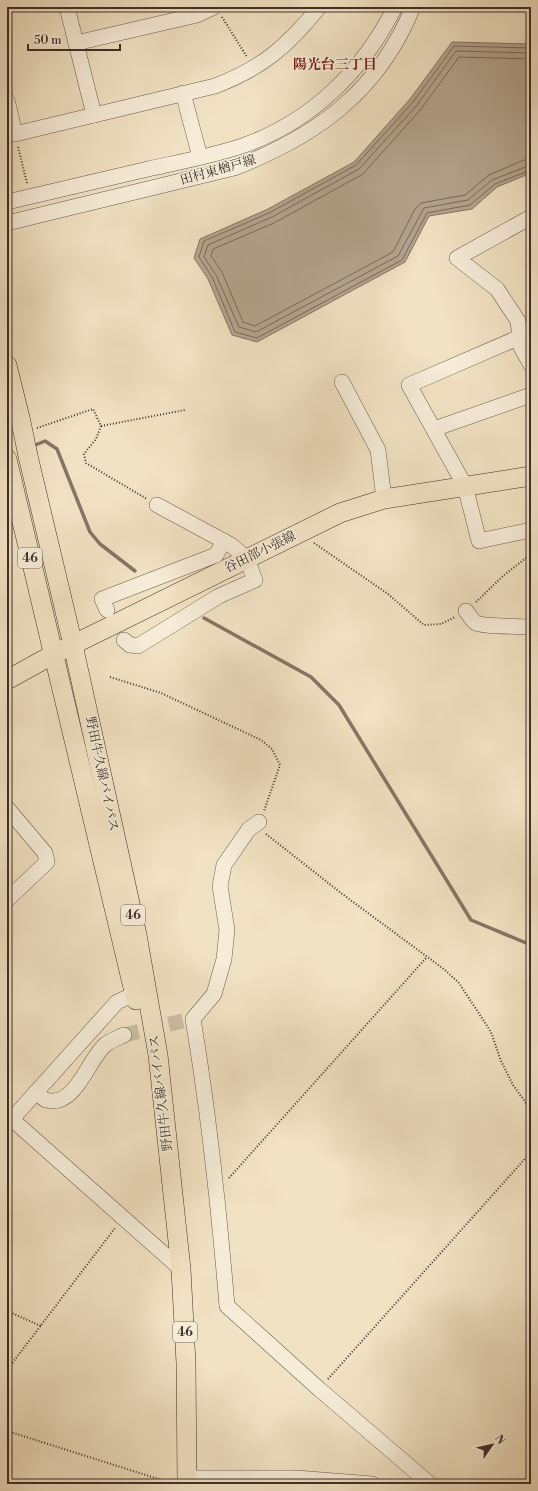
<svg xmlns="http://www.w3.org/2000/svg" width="538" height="1491" viewBox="0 0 538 1491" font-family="'Libre Bodoni','Noto Serif JP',serif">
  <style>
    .water { fill: #b4a58f; stroke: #847666 }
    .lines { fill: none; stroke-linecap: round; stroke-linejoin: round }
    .shore { stroke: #786a5c; stroke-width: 1 }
    .stream { stroke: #847666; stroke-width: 3.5 }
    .minor-tunnel { stroke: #cdbea4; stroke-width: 15; stroke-dasharray: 15 8; stroke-linecap: butt }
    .minor-casing { stroke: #6a5c50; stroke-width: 16 }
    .major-casing { stroke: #3d2f29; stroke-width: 20 }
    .path { stroke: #3d2f29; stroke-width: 2; stroke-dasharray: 1 2; stroke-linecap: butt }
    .minor { stroke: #f6ecd8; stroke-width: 15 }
    .major { stroke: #f1e2c3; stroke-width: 19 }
    .major-bridge-casing { stroke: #3d2f29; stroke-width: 20; stroke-linecap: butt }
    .major-bridge { stroke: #f1e2c3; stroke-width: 19 }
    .labels { text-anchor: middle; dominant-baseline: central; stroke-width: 3; stroke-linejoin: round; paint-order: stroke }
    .shield { fill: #f6ecd8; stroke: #74685e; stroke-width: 1 }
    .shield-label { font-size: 12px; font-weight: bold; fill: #3d2f29 }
    .street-label { font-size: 13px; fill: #3d2f29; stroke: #f6ecd8 }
    .neighbourhood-label { font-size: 14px; font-weight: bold; fill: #7a1f14; stroke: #f6ecd8 }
  </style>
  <rect width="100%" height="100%" fill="#f1e2c3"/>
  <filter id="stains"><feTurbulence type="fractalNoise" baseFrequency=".005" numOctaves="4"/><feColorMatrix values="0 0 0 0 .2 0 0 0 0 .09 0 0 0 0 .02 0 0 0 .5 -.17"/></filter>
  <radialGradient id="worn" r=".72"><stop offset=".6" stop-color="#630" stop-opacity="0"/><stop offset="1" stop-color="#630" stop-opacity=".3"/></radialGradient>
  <path class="water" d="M452 42 531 44V173L497 187 472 209 429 216 405 262 257 342 232 335 208 279 194 258 200 239 268 209 354 162 410 99Z"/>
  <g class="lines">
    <g class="shore">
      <path d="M531 48 454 46 413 102 356 165 269 213 204 241 199 257 212 277 235 332 257 338 402 260 427 213 470 205 495 184 531 170"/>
      <path d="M531 53 456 51 417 105 359 169 272 217 208 245 204 257 216 275 239 327 256 332 398 256 424 208 468 200 492 180 531 165"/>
      <path d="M531 59 459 57 421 109 363 174 274 223 213 249 211 256 222 272 243 322 255 326 393 252 415 209 421 203 465 195 489 175 524 160 531 159"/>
    </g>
    <g class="stream">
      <path d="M33 446 45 441 57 449 90 532 100 544 135 571"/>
      <path d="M204 618 311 677 339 705 471 920 531 945"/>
    </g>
    <path class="minor-tunnel" d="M124 1035 183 1021"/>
    <defs>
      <g id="minor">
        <path d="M67 7 94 115"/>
        <path d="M76 43 197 15 214 7"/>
        <path d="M183 93 200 157"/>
        <path d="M7 100 15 134 215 86C262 68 288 46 319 7"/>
        <path d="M7 202C54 191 101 180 148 169 180 162 212 156 242 146 311 122 363 71 395 7"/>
        <path d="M531 217 457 258 497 289 518 321 521 347 531 365"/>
        <path d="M7 223 234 168C317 136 379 91 413 7"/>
        <path d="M531 336 520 337 409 385 465 486 479 541 531 530"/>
        <path d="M342 382 378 450 384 499"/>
        <path d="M434 429 531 395"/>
        <path d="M107 610 102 599 216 555 224 541"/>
        <path d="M466 611C469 614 472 621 476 623 484 627 520 626 531 627"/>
        <path d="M124 640 130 645 138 646 219 596 255 580 247 559 231 545 157 505"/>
        <path d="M7 808 45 853 47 862 7 900"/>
        <path d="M259 822 249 829 224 865 220 886 227 930 224 959 214 994 193 1019C209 1114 219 1210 227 1306L319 1389 430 1484"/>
        <path d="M36 1092C39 1094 43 1099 46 1100 75 1109 89 1058 105 1045 111 1040 118 1038 124 1035"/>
        <path d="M7 1115 181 1269"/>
        <path d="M12 1119 117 1002 135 994"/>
        <path d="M188 1478H296L372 1484"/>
      </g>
      <g id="major">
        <path d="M7 365 21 422"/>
        <path d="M28 456 73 645 137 935 158 1055 181 1269 186 1363 187 1484"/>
        <path d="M7 459 136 1000"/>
        <path d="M7 680 54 654 340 513 384 499 531 476"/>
      </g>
    </defs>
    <use href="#minor" class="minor-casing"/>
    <use href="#major" class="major-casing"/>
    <g class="path">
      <path d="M222 17 247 57"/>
      <path d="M18 147 27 183"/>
      <path d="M101 426 96 439 84 454 86 463 147 499"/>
      <path d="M37 428 93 409 101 426 185 410"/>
      <path d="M314 543 388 594 424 625 441 624 455 617"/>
      <path d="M476 602 503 576 531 554"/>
      <path d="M110 677 161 693 261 740 272 749 280 765 264 811"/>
      <path d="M266 834 341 893 445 970 459 983 491 1032 501 1061 513 1085 531 1110"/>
      <path d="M229 1178 427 957"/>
      <path d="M7 1311 41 1326"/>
      <path d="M7 1370 115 1228"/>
      <path d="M328 1379 531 1152"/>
      <path d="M7 1431 171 1483"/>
      <path d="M521 1484 531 1472"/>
    </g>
    <use href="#minor" class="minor"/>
    <use href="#major" class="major"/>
    <defs>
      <path id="major-bridge" d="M21 422 28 456"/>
    </defs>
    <use href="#major-bridge" class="major-bridge-casing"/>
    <use href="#major-bridge" class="major-bridge"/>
  </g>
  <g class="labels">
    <g class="shield">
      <rect x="18" y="548" width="24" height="20" rx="3"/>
      <rect x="121" y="905" width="24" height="20" rx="3"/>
      <rect x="173" y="1322" width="24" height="20" rx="3"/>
    </g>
    <g class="shield-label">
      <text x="30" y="558">46</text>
      <text x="133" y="915">46</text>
      <text x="185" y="1332">46</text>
    </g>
    <g class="street-label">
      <text transform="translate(218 170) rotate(-16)">田村東楢戸線</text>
      <text transform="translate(260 552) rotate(-26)">谷田部小張線</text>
      <text transform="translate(102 774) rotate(78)">野田牛久線バイパス</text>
      <text transform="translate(161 1093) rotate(-97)">野田牛久線バイパス</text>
    </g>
    <g class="neighbourhood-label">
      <text x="335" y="65">陽光台三丁目</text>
    </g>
  </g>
  <rect width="538" height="1491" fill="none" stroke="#f1e2c3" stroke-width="24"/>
  <rect x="8" y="8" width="522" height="1475" fill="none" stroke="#3d2f29" stroke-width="2"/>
  <rect x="12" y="12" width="514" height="1467" fill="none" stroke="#3d2f29"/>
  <g transform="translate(492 1445) rotate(56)" stroke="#f6ecd8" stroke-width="3" paint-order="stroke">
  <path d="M0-3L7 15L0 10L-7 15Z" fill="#3d2f29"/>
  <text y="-6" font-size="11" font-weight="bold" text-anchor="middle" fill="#3d2f29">N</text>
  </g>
  <path d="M28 44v6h92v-6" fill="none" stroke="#3d2f29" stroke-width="2"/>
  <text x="34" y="44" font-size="12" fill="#3d2f29" stroke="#f6ecd8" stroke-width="3" paint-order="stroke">50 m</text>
  <rect width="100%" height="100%" filter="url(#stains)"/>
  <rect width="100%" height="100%" fill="url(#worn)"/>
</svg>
